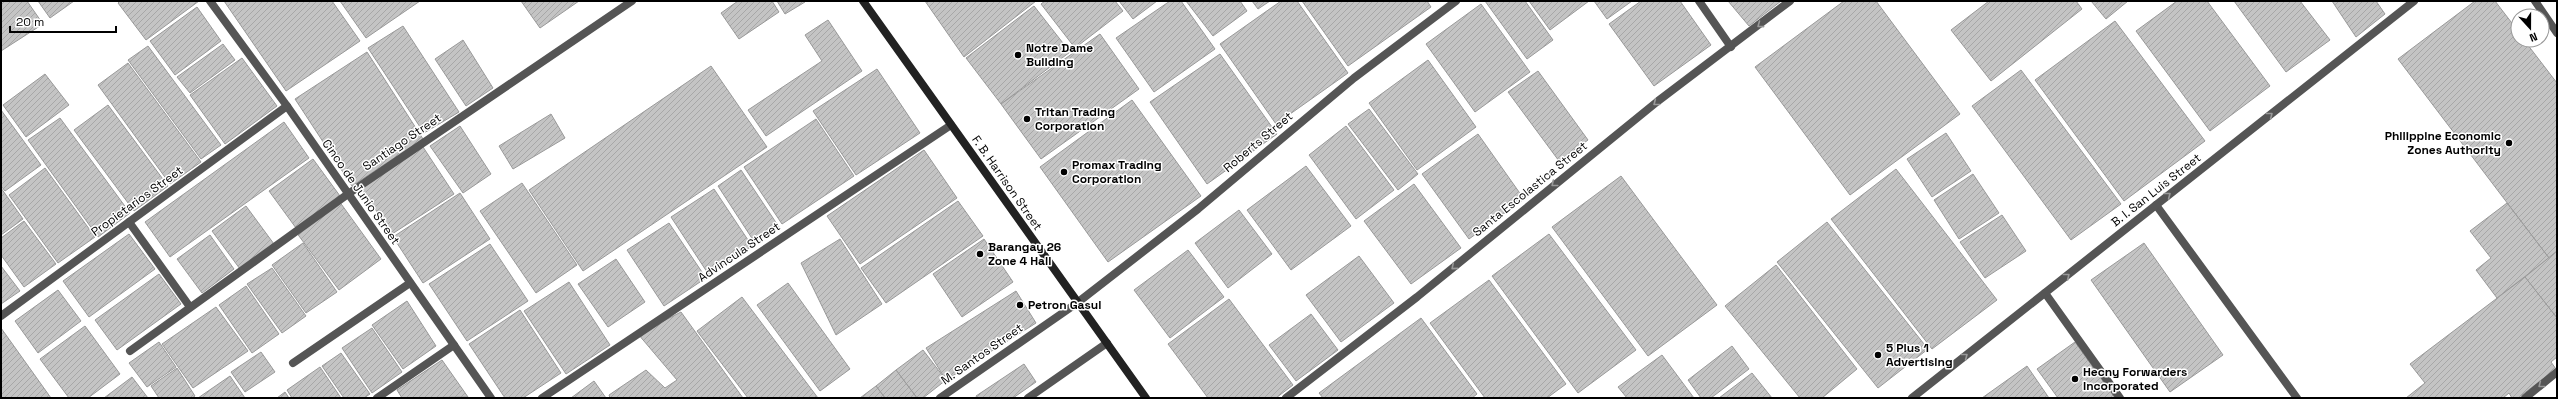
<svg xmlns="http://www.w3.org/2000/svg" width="2558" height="399" viewBox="0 0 2558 399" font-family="'Space Grotesk',sans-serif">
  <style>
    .building { fill: url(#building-hatch); stroke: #999 }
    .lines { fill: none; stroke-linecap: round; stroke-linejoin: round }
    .service { stroke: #555; stroke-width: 8 }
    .minor { stroke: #555; stroke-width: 8 }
    .secondary { stroke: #222; stroke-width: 8 }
    .oneway { stroke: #999 }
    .poi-dot { fill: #000; stroke: #fff; stroke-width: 1.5 }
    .labels { text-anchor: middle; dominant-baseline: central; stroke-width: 3; stroke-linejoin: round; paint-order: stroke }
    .poi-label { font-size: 12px; font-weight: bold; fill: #000; stroke: #fff; text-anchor: start }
    .street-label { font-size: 12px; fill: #000; stroke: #fff }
  </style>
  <defs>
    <pattern id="building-hatch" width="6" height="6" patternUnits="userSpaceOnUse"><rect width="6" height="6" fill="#c4c4c4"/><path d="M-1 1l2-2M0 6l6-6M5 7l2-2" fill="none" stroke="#a7a7a7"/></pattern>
  </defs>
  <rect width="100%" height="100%" fill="#fff"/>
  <g class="building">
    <path d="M1 1H27L43 24 1 51Z"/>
    <path d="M38 1H74L50 18Z"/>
    <path d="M120 1H199L146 40 118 3Z"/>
    <path d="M224 1H332L360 41 286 91Z"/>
    <path d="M340 1H420L366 38Z"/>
    <path d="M521 1H579L540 28Z"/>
    <path d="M738 1H772L779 12 739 39 721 13Z"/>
    <path d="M777 1H805V2L785 14Z"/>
    <path d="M925 1H1036L964 57Z"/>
    <path d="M1045 1H1115L1123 11 1075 48 1041 4Z"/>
    <path d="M1119 1H1157L1133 19Z"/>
    <path d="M1170 1H1181L1215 49 1154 92 1116 38Z"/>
    <path d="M1186 1H1240L1247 11 1213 36Z"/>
    <path d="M1252 1H1270L1258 9Z"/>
    <path d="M1281 1H1297L1348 73 1276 124 1220 44Z"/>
    <path d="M1302 1H1427L1431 7 1348 66Z"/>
    <path d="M1485 1H1525L1553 40 1527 59Z"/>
    <path d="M1529 1H1589L1550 30Z"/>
    <path d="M1594 1H1632L1607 19Z"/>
    <path d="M1641 1H1680L1711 45 1654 86 1609 24Z"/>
    <path d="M1728 1H1781L1749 26Z"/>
    <path d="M1844 1H1876L1960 114 1850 195 1755 67Z"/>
    <path d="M1989 1H2076L2082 9 1991 81 1951 30Z"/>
    <path d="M2091 1H2128L2106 19Z"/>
    <path d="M2177 1H2207L2270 86 2210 131 2136 31Z"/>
    <path d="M2234 1H2300L2330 40 2286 72Z"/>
    <path d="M2332 1H2376L2385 14 2356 37Z"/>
    <path d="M2475 1H2495L2518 31V40H2524L2557 83V251L2549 258 2398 59Z"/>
    <path d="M1481 4 1530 72 1475 112 1426 44Z"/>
    <path d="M1034 6 1070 52 1001 104 966 58Z"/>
    <path d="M197 7 221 41 175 75 150 41Z"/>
    <path d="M828 20 862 71 766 136 748 110 822 61 805 35Z"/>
    <path d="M2115 21 2205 141 2124 201 2035 80Z"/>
    <path d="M403 26 459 112 424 133 368 48Z"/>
    <path d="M1100 34 1139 89 1041 159 1001 104Z"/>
    <path d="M463 40 493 88 466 106 435 59Z"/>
    <path d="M223 44 235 60 190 93 177 77Z"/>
    <path d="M148 46 221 145 201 159 128 60Z"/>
    <path d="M367 52 423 139 352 186 295 99Z"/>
    <path d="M1220 54 1277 134 1207 184 1150 102Z"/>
    <path d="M242 58 277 106 225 144 190 95Z"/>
    <path d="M1428 60 1476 127 1417 170 1369 103Z"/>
    <path d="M128 63 201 162 170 184 98 85Z"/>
    <path d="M711 66 767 147 583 271 529 190Z"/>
    <path d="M877 69 920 133 856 175 813 111Z"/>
    <path d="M2021 70 2121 204 2071 240 1972 106Z"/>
    <path d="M1538 71 1588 140 1559 161 1508 92Z"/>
    <path d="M45 74 69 105 26 137 3 105Z"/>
    <path d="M1132 100 1201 196 1108 262 1040 167Z"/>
    <path d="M108 105 168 186 134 211 74 130Z"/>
    <path d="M1369 109 1418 174 1398 190 1348 124Z"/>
    <path d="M1 110 41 165 5 191 1 186Z"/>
    <path d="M551 114 565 138 513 169 499 146Z"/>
    <path d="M60 118 130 213 98 237 28 140Z"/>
    <path d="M816 119 854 176 782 224 744 167Z"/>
    <path d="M284 122 309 158 170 257 145 222Z"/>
    <path d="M460 126 491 174 463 193 430 146Z"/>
    <path d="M1346 126 1394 190 1356 219 1309 155Z"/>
    <path d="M1946 133 1971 171 1932 197 1907 159Z"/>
    <path d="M1478 134 1524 199 1469 239 1422 174Z"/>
    <path d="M423 147 454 194 392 234 361 188Z"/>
    <path d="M924 150 957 198 860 264 827 216Z"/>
    <path d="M313 159 340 196 296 228 269 191Z"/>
    <path d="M1306 166 1351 226 1291 270 1247 210Z"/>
    <path d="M45 168 95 237 58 263 9 195Z"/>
    <path d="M1896 169 1997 300 1932 349 1831 219Z"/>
    <path d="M741 170 779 227 755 243 718 186Z"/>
    <path d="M1973 174 1999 213 1959 239 1934 200Z"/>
    <path d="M1621 176 1717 305 1648 356 1552 227Z"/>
    <path d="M522 183 577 265 536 293 480 211Z"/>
    <path d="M1414 184 1461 248 1411 284 1364 221Z"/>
    <path d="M1 188 23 219 1 235Z"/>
    <path d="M714 189 752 246 709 275 671 217Z"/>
    <path d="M460 193 490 239 423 283 393 237Z"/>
    <path d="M339 201 381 259 339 290 296 232Z"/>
    <path d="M958 201 983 236 886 303 861 268Z"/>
    <path d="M2507 203 2549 258 2497 298 2476 270 2491 258 2470 231Z"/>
    <path d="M246 206 274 244 240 269 212 231Z"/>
    <path d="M1239 210 1272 254 1228 288 1195 243Z"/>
    <path d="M2002 215 2026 251 1985 278 1960 242Z"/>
    <path d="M24 221 56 264 24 287 1 255V238Z"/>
    <path d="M1827 222 1928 349 1878 388 1777 262Z"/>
    <path d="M669 223 706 278 664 306 627 250Z"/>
    <path d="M129 234 155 269 89 317 63 281Z"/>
    <path d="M1549 234 1636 350 1578 393 1492 276Z"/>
    <path d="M210 235 234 269 202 293 177 259Z"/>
    <path d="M840 239 882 304 836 335 801 263Z"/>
    <path d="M984 239 1013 282 962 317 933 274Z"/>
    <path d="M303 243 337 292 306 313 272 265Z"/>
    <path d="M2144 243 2223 355 2170 392 2091 280Z"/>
    <path d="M490 244 528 301 467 341 429 284Z"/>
    <path d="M1188 250 1224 297 1170 338 1134 290Z"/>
    <path d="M2557 251V318L2525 277Z"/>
    <path d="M1359 256 1394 303 1341 342 1306 295Z"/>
    <path d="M616 259 645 302 608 327 578 284Z"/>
    <path d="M1776 265 1857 369 1822 398H1800L1725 306Z"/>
    <path d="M1 266 20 291 1 304Z"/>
    <path d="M272 268 306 316 282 333 247 284Z"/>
    <path d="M159 274 181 304 117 350 95 320Z"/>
    <path d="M2525 277 2557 318V357L2551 362 2556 369 2518 398H2512L2509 393 2503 398H2406L2425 383 2410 364Z"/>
    <path d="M1489 280 1566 384 1547 398H1485L1430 323Z"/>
    <path d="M569 282 610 345 566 374 524 311Z"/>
    <path d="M788 283 850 369 820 391 757 305Z"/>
    <path d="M246 286 279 334 252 353 219 305Z"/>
    <path d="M58 290 81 321 38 353 15 321Z"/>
    <path d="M1016 291 1036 323 946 380 926 348Z"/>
    <path d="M742 297 818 398H748L697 331Z"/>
    <path d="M1229 299 1293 385 1276 398H1208L1168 344Z"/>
    <path d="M407 301 436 346 403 369 372 325Z"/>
    <path d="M216 307 248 351 193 388 162 344Z"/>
    <path d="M520 310 561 373 523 398H505L469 344Z"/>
    <path d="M681 312 743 398H610L609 395 646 370 665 388 677 380 638 334Z"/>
    <path d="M1311 314 1338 350 1296 381 1269 345Z"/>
    <path d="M1421 318 1477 394 1472 398H1323L1319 393Z"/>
    <path d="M85 326 120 374 88 398H69L40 359Z"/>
    <path d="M1 328 51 398H1Z"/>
    <path d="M372 328 402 372 372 393 342 348Z"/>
    <path d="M159 342 176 367 147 387 129 363Z"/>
    <path d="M2075 342 2115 398H2058L2037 369Z"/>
    <path d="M1732 346 1749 369 1711 398H1701L1688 380Z"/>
    <path d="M923 350 946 380 923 398H917L896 370Z"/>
    <path d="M261 352 275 372 245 392 231 372Z"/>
    <path d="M341 353 370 394 364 398H344L322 366Z"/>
    <path d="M1662 355 1694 398H1627L1618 387Z"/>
    <path d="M442 360 468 397 402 398 397 390Z"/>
    <path d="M1024 364 1036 382 1013 398H977L976 396Z"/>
    <path d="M2027 366 2049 398H1982Z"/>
    <path d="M320 367 341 398H292L287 390Z"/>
    <path d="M177 368 195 396 192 398H159L151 386Z"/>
    <path d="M896 370 917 398H885L876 386Z"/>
    <path d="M1752 373 1772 398H1719Z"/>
    <path d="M230 376 245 398H198Z"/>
    <path d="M132 377 148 398H104Z"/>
    <path d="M594 381 606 398H571Z"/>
    <path d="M876 386 885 398H860Z"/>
    <path d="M285 392 289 398H277Z"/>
  </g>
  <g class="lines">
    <g class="service">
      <path d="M2156 205 2297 398"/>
      <path d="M129 222 190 307"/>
      <path d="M2045 293 2120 398"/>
      <path d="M130 351 348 194 632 1"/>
      <path d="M293 363 410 283"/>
      <path d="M1028 398 1107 343"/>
    </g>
    <g class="minor">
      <path d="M210 1 287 106 491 398"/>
      <path d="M1699 1 1731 47"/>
      <path d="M2535 1 2557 33"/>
      <path d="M1 316 287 106"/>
      <path d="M377 398 454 345"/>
      <path d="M542 398 951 125"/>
      <path d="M940 398 1077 303 1198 209 1354 78 1456 1"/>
      <path d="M1286 398 1417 297 1658 101 1790 1"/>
      <path d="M1912 398 2414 1"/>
      <path d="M2525 398 2557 372"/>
    </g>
    <path class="secondary" d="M863 1 1146 398"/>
  </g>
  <defs><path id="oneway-chevron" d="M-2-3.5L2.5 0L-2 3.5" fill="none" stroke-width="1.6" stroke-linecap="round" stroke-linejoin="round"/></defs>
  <g class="oneway">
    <use href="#oneway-chevron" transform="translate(1760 25) rotate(143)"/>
    <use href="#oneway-chevron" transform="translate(1656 103) rotate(142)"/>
    <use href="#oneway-chevron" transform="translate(2270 115) rotate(-38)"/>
    <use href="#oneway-chevron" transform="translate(1554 184) rotate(141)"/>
    <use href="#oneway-chevron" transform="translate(2168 195) rotate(-38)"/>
    <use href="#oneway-chevron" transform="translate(1454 267) rotate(140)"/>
    <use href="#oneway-chevron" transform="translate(2067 276) rotate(-38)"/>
    <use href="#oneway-chevron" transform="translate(1965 356) rotate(-38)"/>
    <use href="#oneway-chevron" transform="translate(2541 385) rotate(141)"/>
  </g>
  <g class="poi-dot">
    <circle cx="1018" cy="55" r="4"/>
    <circle cx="1027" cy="119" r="4"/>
    <circle cx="2509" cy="143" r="4"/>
    <circle cx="1064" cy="172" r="4"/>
    <circle cx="980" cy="254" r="4"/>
    <circle cx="1020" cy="305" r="4"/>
    <circle cx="1878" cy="355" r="4"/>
    <circle cx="2075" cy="379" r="4"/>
  </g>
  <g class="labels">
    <g class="poi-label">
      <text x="1026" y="48">Notre Dame<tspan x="1026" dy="14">Building</tspan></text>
      <text x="1035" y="112">Tritan Trading<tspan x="1035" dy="14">Corporation</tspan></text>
      <text x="2501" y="136" text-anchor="end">Philippine Economic<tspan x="2501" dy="14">Zones Authority</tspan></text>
      <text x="1072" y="165">Promax Trading<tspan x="1072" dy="14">Corporation</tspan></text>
      <text x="988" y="247">Barangay 26<tspan x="988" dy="14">Zone 4 Hall</tspan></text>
      <text x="1028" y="305">Petron Gasul</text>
      <text x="1886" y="348">5 Plus 1<tspan x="1886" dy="14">Advertising</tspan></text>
      <text x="2083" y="372">Hecny Forwarders<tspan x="2083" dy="14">Incorporated</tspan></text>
    </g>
    <g class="street-label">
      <text transform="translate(402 142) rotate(-34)">Santiago Street</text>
      <text transform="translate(1258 142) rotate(-40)">Roberts Street</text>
      <text transform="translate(1007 183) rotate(55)">F. B. Harrison Street</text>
      <text transform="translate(1530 189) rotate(-39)">Santa Escolastica Street</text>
      <text transform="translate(2156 190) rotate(-38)">B. I. San Luis Street</text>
      <text transform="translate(361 192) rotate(55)">Cinco de Junio Street</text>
      <text transform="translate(137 201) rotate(-36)">Propietarios Street</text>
      <text transform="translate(739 252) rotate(-34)">Advincula Street</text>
      <text transform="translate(982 354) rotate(-35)">M. Santos Street</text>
    </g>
  </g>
  <rect width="2558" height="399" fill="none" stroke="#000000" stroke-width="4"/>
  <g transform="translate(2530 28) rotate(159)"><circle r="19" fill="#ffffff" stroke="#999999"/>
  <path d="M0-3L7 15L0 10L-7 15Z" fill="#000000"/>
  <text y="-6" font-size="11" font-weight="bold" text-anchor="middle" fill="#000000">N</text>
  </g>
  <path d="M10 26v6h106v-6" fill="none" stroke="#000000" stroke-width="2"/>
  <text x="16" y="26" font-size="12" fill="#000000" stroke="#ffffff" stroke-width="3" paint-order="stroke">20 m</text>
</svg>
